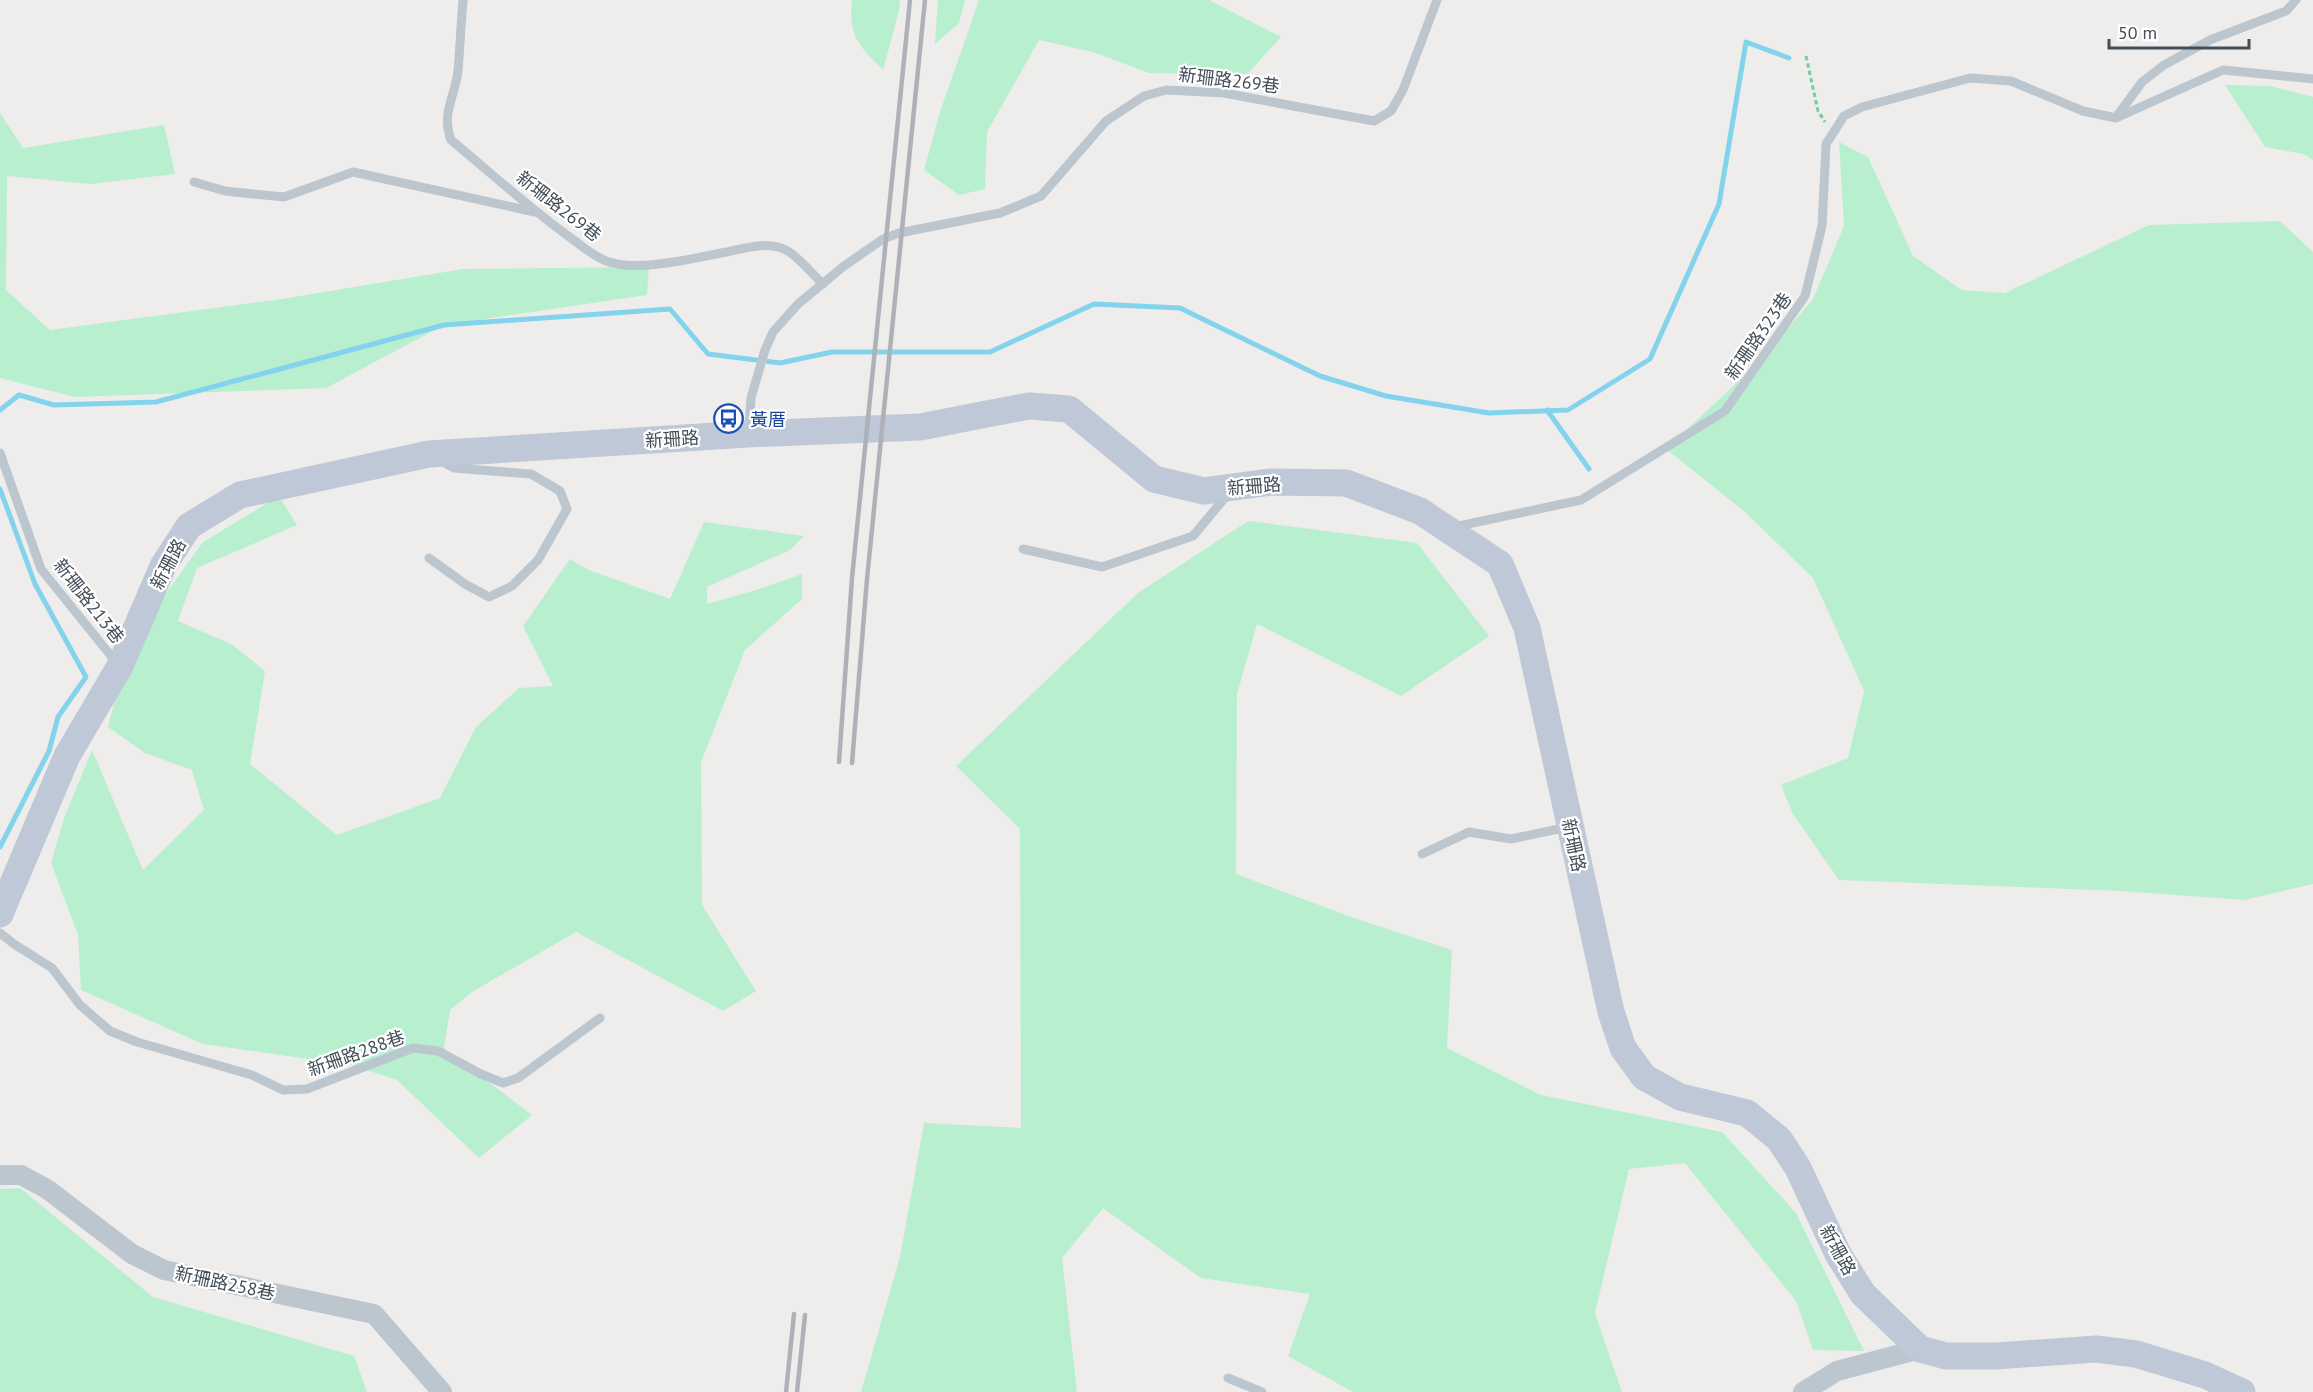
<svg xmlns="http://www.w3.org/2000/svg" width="2313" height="1392" viewBox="0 0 2313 1392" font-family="'PT Sans','Noto Sans TC',sans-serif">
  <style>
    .green { fill: #b8efcf }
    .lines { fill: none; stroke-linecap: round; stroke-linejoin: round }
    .stream { stroke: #84d3ed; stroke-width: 5 }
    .path { stroke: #70cda3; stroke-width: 3; stroke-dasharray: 4.5 3; stroke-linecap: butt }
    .lane { stroke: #bcc6cf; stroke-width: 9 }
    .street { stroke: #bcc6cf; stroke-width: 20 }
    .secondary { stroke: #bec8d6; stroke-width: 27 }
    .rail { stroke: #aeb1b7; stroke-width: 4.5 }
    .labels { text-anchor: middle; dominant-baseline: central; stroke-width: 4.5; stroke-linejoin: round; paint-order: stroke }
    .street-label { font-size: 18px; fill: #444e59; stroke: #fff }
    .transit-label { font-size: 18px; fill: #164399; stroke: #fff; text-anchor: start }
  </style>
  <rect width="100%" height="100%" fill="#efecec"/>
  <g class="green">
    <path d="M852 0H900L899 11 883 70C859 46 848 36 852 0Z"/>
    <path d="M938 0H965L959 23 935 44Z"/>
    <path d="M979 0H1209L1281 37 1247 74 1149 73 1093 52 1039 40 987 132 985 189 959 195 924 170 940 112Z"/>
    <path d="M2225 85 2270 86 2313 97V160L2304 154 2265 147Z"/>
    <path d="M0 113 23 148 164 125 175 174 91 184 7 176 6 290 50 330 282 299 463 269 649 267 647 295 444 325 326 388 75 397 0 378Z"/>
    <path d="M1839 142 1868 157 1913 256 1962 290 2005 293 2149 225 2280 221 2313 252V884L2244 900 2122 891 1839 880 1793 814 1781 785 1848 758 1864 691 1813 578 1745 512 1666 449 1760 361 1813 299 1844 226Z"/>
    <path d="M279 496 297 525 197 568 178 621 231 644 265 671 250 764 337 835 440 798 476 727 519 688 553 686 523 626 570 559 589 570 670 599 704 522 804 536 790 550 707 587V604L753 591 802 574V599L745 650 701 762 702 905 756 991 723 1011 576 932 472 992 450 1010 444 1048 532 1115 479 1158 397 1080 351 1065 203 1044 81 990 78 935 51 863 64 818 92 750 143 870 204 810 192 770 145 753 108 727 129 645 203 542Z"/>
    <path d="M1248 521 1417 543 1489 636 1401 696 1257 624 1237 694 1236 874 1357 919 1452 950 1447 1048 1541 1095 1722 1132 1796 1213 1864 1351 1813 1350 1796 1301 1685 1163 1629 1169 1595 1313 1622 1392H1353L1288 1356 1310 1294 1201 1278 1103 1208 1062 1258 1077 1392H861L900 1257 924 1123 1021 1128 1020 829 956 766 1138 593Z"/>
    <path d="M20 1188 153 1297 354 1356 367 1392H0V1189Z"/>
  </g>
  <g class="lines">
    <g class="stream">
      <path d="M0 410 19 395 54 405 156 402 444 325 670 309 708 354 780 363 832 352H990L1094 304 1180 308 1320 376 1386 396 1489 413 1568 410 1650 359 1719 204 1746 42 1789 58"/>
      <path d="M1547 410 1589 469"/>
      <path d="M0 489 35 584 86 677 58 717 49 751 0 847"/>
    </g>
    <path class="path" d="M1806 56 1818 111 1825 122"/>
    <g class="lane">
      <path d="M463 0C461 24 460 47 458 71 455 97 441 113 451 140 491 173 529 208 571 238 582 246 593 256 606 261 637 273 694 258 727 252 746 248 767 241 786 250 799 257 812 274 823 284"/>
      <path d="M2117 116 2142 82 2164 65 2210 40 2286 11 2296 0"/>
      <path d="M194 182 225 191 284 197 353 172 535 212"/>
      <path d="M749 430 751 398 765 350 773 332 798 304 844 266 883 239 899 233 1000 213 1041 196 1106 121 1144 96 1166 90 1224 93 1374 121 1391 111 1403 90 1437 0"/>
      <path d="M0 453 41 569 116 662"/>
      <path d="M1454 527 1581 500 1725 411 1805 296 1822 226 1826 144 1844 116 1862 107 1970 78 2011 81 2083 111 2116 118 2223 70 2313 79"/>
      <path d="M1023 549 1102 567 1193 536 1228 494"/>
      <path d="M429 558 465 584 489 597 512 586 538 560 567 509 560 491 531 474 454 468 442 461"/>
      <path d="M1422 854 1469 832 1511 839 1568 827"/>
      <path d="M0 933 14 944 52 968 80 1005 110 1031 137 1042 252 1075 283 1090 307 1089 413 1048 438 1051 481 1074 503 1083 518 1078 600 1018"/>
      <path d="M1228 1378 1262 1392"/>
    </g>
    <g class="street">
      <path d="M0 1175H21L47 1189 132 1254 164 1270 374 1314 442 1392"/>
      <path d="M1803 1392 1837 1371 1920 1349"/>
    </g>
    <path class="secondary" d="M0 914 67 756 120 666 163 566 189 526 240 495 429 454 748 434 920 427 1029 406 1069 409 1154 479 1204 491 1271 482 1346 483 1420 511 1500 564 1527 628 1611 1012 1623 1048 1644 1077 1680 1097 1747 1113 1779 1139 1798 1168 1838 1254 1863 1294 1920 1349 1946 1356H1996L2096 1349 2136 1354 2205 1375 2242 1392"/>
    <g class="rail">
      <path d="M839 762 852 578 910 0"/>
      <path d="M852 763 867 579 925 0"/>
      <path d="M786 1392 794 1314"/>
      <path d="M797 1392 805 1315"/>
    </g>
  </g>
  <defs>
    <symbol id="bus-ring" viewBox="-11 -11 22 22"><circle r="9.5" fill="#fff" stroke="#1a4fb4" stroke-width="1.5"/><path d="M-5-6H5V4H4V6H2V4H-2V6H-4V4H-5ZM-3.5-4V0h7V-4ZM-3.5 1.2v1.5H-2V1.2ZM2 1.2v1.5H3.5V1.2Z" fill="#1a4fb4"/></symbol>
  </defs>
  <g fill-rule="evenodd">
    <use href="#bus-ring" x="712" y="402" width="33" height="33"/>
  </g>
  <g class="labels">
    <g class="street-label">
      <text transform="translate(1229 80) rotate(7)">新珊路269巷</text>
      <text transform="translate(559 206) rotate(38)">新珊路269巷</text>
      <text transform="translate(1758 336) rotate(-55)">新珊路323巷</text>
      <text transform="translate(672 439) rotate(-4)">新珊路</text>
      <text transform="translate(1254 486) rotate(-5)">新珊路</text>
      <text transform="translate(168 564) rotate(-62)">新珊路</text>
      <text transform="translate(89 601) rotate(52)">新珊路213巷</text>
      <text transform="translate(1574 845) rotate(78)">新珊路</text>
      <text transform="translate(356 1053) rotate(-20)">新珊路288巷</text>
      <text transform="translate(1838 1250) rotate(61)">新珊路</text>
      <text transform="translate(225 1283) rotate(12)">新珊路258巷</text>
    </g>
    <g class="transit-label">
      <text x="750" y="419">黃厝</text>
    </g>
  </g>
  <path d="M2109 39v9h140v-9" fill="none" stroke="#444e59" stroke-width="3"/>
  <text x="2118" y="39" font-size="18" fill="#444e59" stroke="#ffffff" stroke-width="4.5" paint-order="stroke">50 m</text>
</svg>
